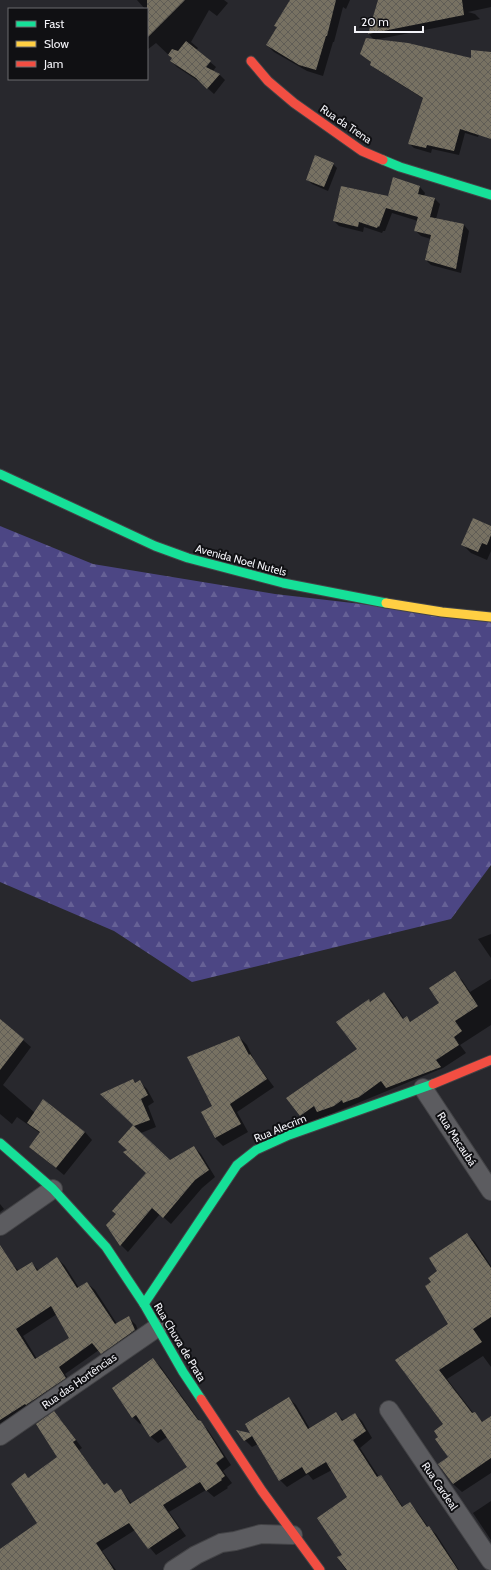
<svg xmlns="http://www.w3.org/2000/svg" width="491" height="1570" viewBox="0 0 491 1570" font-family="Cabin,sans-serif">
  <style>
    .forest { fill: url(#forest-firs) }
    .shadow { fill: #0007; fill-rule: evenodd }
    .building { fill: url(#building-cross-hatch); fill-rule: evenodd }
    .lines { fill: none; stroke-linecap: round; stroke-linejoin: round }
    .street-casing { stroke: #434346; stroke-width: 20 }
    .fast-casing { stroke: #434346; stroke-width: 11 }
    .slow-casing { stroke: #434346; stroke-width: 11 }
    .jam-casing { stroke: #434346; stroke-width: 11 }
    .street { stroke: #5c5c60; stroke-width: 18 }
    .fast { stroke: #16e098; stroke-width: 9 }
    .slow { stroke: #ffcf43; stroke-width: 9 }
    .jam { stroke: #f24e42; stroke-width: 9 }
    .labels { text-anchor: middle; dominant-baseline: central; stroke-width: 4; stroke-linejoin: round; paint-order: stroke }
    .street-label { font-size: 11px; fill: #f3f3f8; stroke: #101013 }
  </style>
  <defs>
    <pattern id="forest-firs" width="22" height="20" patternUnits="userSpaceOnUse"><rect width="22" height="20" fill="#4c4684"/><path d="M5 1l3.5 6h-7zM16 11l3.5 6h-7z" fill="#666196"/></pattern>
    <pattern id="building-cross-hatch" width="8" height="8" patternUnits="userSpaceOnUse"><rect width="8" height="8" fill="#777162"/><path d="M0 0l8 8M0 8l8-8" fill="none" stroke="#605d56"/></pattern>
  </defs>
  <rect width="100%" height="100%" fill="#28282d"/>
  <path class="forest" d="M0 526 93 564 275 594 491 619V865L451 919 192 982 114 931 0 882Z"/>
  <g class="shadow">
    <path d="M137 0H224L228 3 217 16 209 10 191 42 198 48 196 50 216 67 213 71 219 74 225 80 214 94 203 84 177 67 171 61 173 59 156 43 147 50V9H145Z"/>
    <path d="M298 0H350L346 9 343 7 334 42H333L323 76 307 71 274 52 267 45Z"/>
    <path d="M379 0H491V7L468 12 475 14 480 19 374 40 369 34Z"/>
    <path d="M491 53V83L478 137 465 133 459 155 432 149 431 153 414 148 409 143 424 99 376 69 371 64 372 63 367 59 472 60Z"/>
    <path d="M333 164 337 168 328 191 312 184 307 179Z"/>
    <path d="M420 187 425 193 424 196 435 199 440 204 436 219 464 225 469 231 461 273 431 265 426 260 431 239 421 236 416 231 418 221 392 213 385 231H383L382 233 364 227 363 232 339 226 334 221 388 197Z"/>
    <path d="M491 527V551L487 560 471 553 462 544Z"/>
    <path d="M491 934V958L478 939Z"/>
    <path d="M455 973 462 980 470 992 491 979V1025L460 1045 466 1053 443 1068 309 1123 301 1116 288 1098 359 1049 369 1000 371 1002 384 993 392 1001 404 1019 407 1018 411 1022 441 1003Z"/>
    <path d="M0 1020 31 1047 3 1085 35 1113 85 1132 92 1140 64 1175 30 1147 40 1133 17 1117 12 1124 0 1114Z"/>
    <path d="M239 1037 247 1045 254 1060 274 1087 237 1112 248 1132 223 1146 215 1138 202 1113 214 1107Z"/>
    <path d="M133 1080 136 1083 140 1082 147 1089 154 1102 148 1106 156 1127 141 1133 170 1161 194 1147 201 1154 215 1177 202 1188 171 1224 160 1214 128 1252 121 1245 107 1225 117 1214 147 1173 128 1150 134 1125Z"/>
    <path d="M0 1204 4 1209 0 1212Z"/>
    <path d="M467 1234 475 1242 491 1266V1367L483 1356 447 1379 474 1414 483 1422 491 1434V1473L462 1492 453 1484 439 1464 449 1457 439 1437 444 1425 396 1360 450 1325 432 1282Z"/>
    <path d="M57 1258 65 1266 79 1288 87 1283 95 1290 117 1324 128 1317 136 1325 141 1339 109 1361 99 1350 65 1374 73 1385 0 1434V1268L9 1261 19 1271 32 1263 39 1271ZM57 1314 70 1339 37 1359 23 1336Z"/>
    <path d="M153 1359 160 1366 201 1423 208 1430 229 1462 231 1465 223 1471 232 1483 227 1487 228 1488 214 1497 206 1490 169 1512 186 1536 156 1555 135 1530 102 1551 116 1570H0V1551L39 1523 25 1475 29 1479 58 1458 54 1413 61 1420 82 1448 79 1450 105 1486 107 1484 116 1493 121 1490 132 1504 188 1467 167 1437 158 1443 150 1436 142 1423 140 1424 133 1417Z"/>
    <path d="M289 1398 296 1405 310 1429 336 1413 343 1420 355 1414 362 1421 372 1438 360 1448 379 1477 380 1476 387 1483 403 1507 410 1504 417 1511 428 1527 436 1534 459 1570H346L339 1560 343 1555 349 1498 332 1470 313 1480 308 1474 287 1487 280 1480 258 1444 252 1447 245 1440Z"/>
    <path d="M491 1501V1540L473 1513Z"/>
  </g>
  <g class="building">
    <path d="M147 0H185L147 38Z"/>
    <path d="M290 0H336L327 36H326L316 70 299 65 266 45 277 27 274 26Z"/>
    <path d="M378 0H462L464 15 368 34Z"/>
    <path d="M366 38 408 43 471 58V50L491 52V139L460 129 454 151 427 145 426 148 408 144 423 98 370 65 371 62 360 54Z"/>
    <path d="M186 41 211 61 206 67 220 74 207 89 196 78 170 61 172 58 168 55 172 49 178 51Z"/>
    <path d="M315 155 334 163 324 187 306 180Z"/>
    <path d="M393 177 420 186 418 194 435 198 430 217 464 224 456 269 425 260 431 235 414 231 418 217 386 208 379 227 378 226 377 228 359 222 358 227 333 221 341 186 388 196Z"/>
    <path d="M473 518 491 526V535L487 545 482 543 478 552 461 545Z"/>
    <path d="M455 971 478 1006 455 1021 462 1031 454 1037 459 1045 436 1060 441 1067 386 1088 381 1081 359 1097 343 1103 342 1100 334 1106 317 1112 314 1106 300 1116 286 1098 357 1049 336 1022 369 999 370 1002 384 992 403 1019 407 1016 410 1022 439 1003 429 988Z"/>
    <path d="M0 1019 24 1039 0 1070Z"/>
    <path d="M239 1036 249 1055 250 1054 267 1079 230 1104 241 1124 215 1138 201 1112 212 1106 187 1057Z"/>
    <path d="M133 1079 135 1083 140 1080 148 1095 141 1099 150 1120 134 1126 170 1160 194 1146 209 1170 195 1180 163 1218 152 1208 120 1246 106 1225 116 1214 112 1211 146 1173 123 1152 127 1150 118 1142 133 1125 100 1094Z"/>
    <path d="M43 1099 85 1132 56 1168 29 1147 40 1132 27 1123Z"/>
    <path d="M467 1233 491 1268V1317L473 1329 482 1342 439 1370 472 1413 475 1412 482 1422 491 1416V1458L453 1484 438 1464 448 1457 435 1439 438 1437 434 1431 443 1424 395 1360 448 1324 425 1286 431 1282 428 1278 437 1271 429 1258Z"/>
    <path d="M0 1245 17 1271 32 1262 37 1271 57 1257 77 1288 87 1282 115 1324 129 1316 135 1330 101 1354 92 1343 59 1367 66 1378 26 1405 25 1404 0 1420ZM51 1306 69 1338 35 1359 16 1329Z"/>
    <path d="M153 1358 198 1420 201 1421 224 1457 216 1463 225 1476 221 1479 222 1480 206 1491 200 1482 163 1505 179 1528 148 1549 129 1523 96 1543 114 1570H0V1549L37 1523 11 1484 25 1473 28 1478 57 1457 36 1424 54 1411 76 1440 73 1442 104 1485 107 1483 115 1493 121 1489 130 1504 187 1467 161 1429 150 1437 136 1415 132 1418 112 1388Z"/>
    <path d="M289 1397 308 1429 336 1412 342 1421 355 1413 366 1431 353 1440 377 1477 381 1475 402 1507 410 1502 427 1527 429 1526 458 1570H347L337 1557 342 1555 317 1518 347 1497 326 1462 306 1474 302 1467 279 1481 252 1436 244 1441 236 1430 250 1433 245 1424Z"/>
  </g>
  <g class="lines">
    <defs>
      <g id="street">
        <path d="M423 1088 491 1191"/>
        <path d="M0 1226 53 1189"/>
        <path d="M389 1410 491 1561"/>
        <path d="M0 1436 158 1327"/>
        <path d="M173 1570 196 1555 221 1543 235 1541 261 1534 293 1535"/>
      </g>
      <g id="fast">
        <path d="M383 160 400 167 491 195"/>
        <path d="M0 474 155 546 188 558 283 583 386 603"/>
        <path d="M0 1143 53 1189 106 1247 144 1304 183 1372 201 1399"/>
        <path d="M144 1304 237 1165 256 1150 289 1135 433 1084"/>
      </g>
      <path id="slow" d="M386 603 442 612 491 617"/>
      <g id="jam">
        <path d="M251 61 268 81 294 103 362 151 383 160"/>
        <path d="M433 1084 491 1060"/>
        <path d="M201 1399 262 1491 320 1570"/>
      </g>
    </defs>
    <use href="#street" class="street-casing"/>
    <use href="#fast" class="fast-casing"/>
    <use href="#slow" class="slow-casing"/>
    <use href="#jam" class="jam-casing"/>
    <use href="#street" class="street"/>
    <use href="#fast" class="fast"/>
    <use href="#slow" class="slow"/>
    <use href="#jam" class="jam"/>
  </g>
  <g class="labels">
    <g class="street-label">
      <text transform="translate(346 124) rotate(34)">Rua da Trena</text>
      <text transform="translate(241 560) rotate(15)">Avenida Noel Nutels</text>
      <text transform="translate(280 1128) rotate(-23)">Rua Alecrim</text>
      <text transform="translate(457 1139) rotate(57)">Rua Macaubá</text>
      <text transform="translate(180 1342) rotate(59)">Rua Chuva de Prata</text>
      <text transform="translate(79 1381) rotate(-35)">Rua das Hortências</text>
      <text transform="translate(440 1486) rotate(56)">Rua Cardeal</text>
    </g>
  </g>
  <rect x="8" y="8" width="140" height="72" fill="#101013" stroke="#6b6b6f"/>
  <rect x="16" y="21" width="20" height="6" fill="#16e098" stroke="#6b6b6f"/>
  <text x="44" y="28" font-size="12" fill="#f3f3f8">Fast</text>
  <rect x="16" y="41" width="20" height="6" fill="#ffcf43" stroke="#6b6b6f"/>
  <text x="44" y="48" font-size="12" fill="#f3f3f8">Slow</text>
  <rect x="16" y="61" width="20" height="6" fill="#f24e42" stroke="#6b6b6f"/>
  <text x="44" y="68" font-size="12" fill="#f3f3f8">Jam</text>
  <path d="M355 26v6h68v-6" fill="none" stroke="#f3f3f8" stroke-width="2"/>
  <text x="361" y="26" font-size="12" fill="#f3f3f8" stroke="#101013" stroke-width="3" paint-order="stroke">20 m</text>
</svg>
